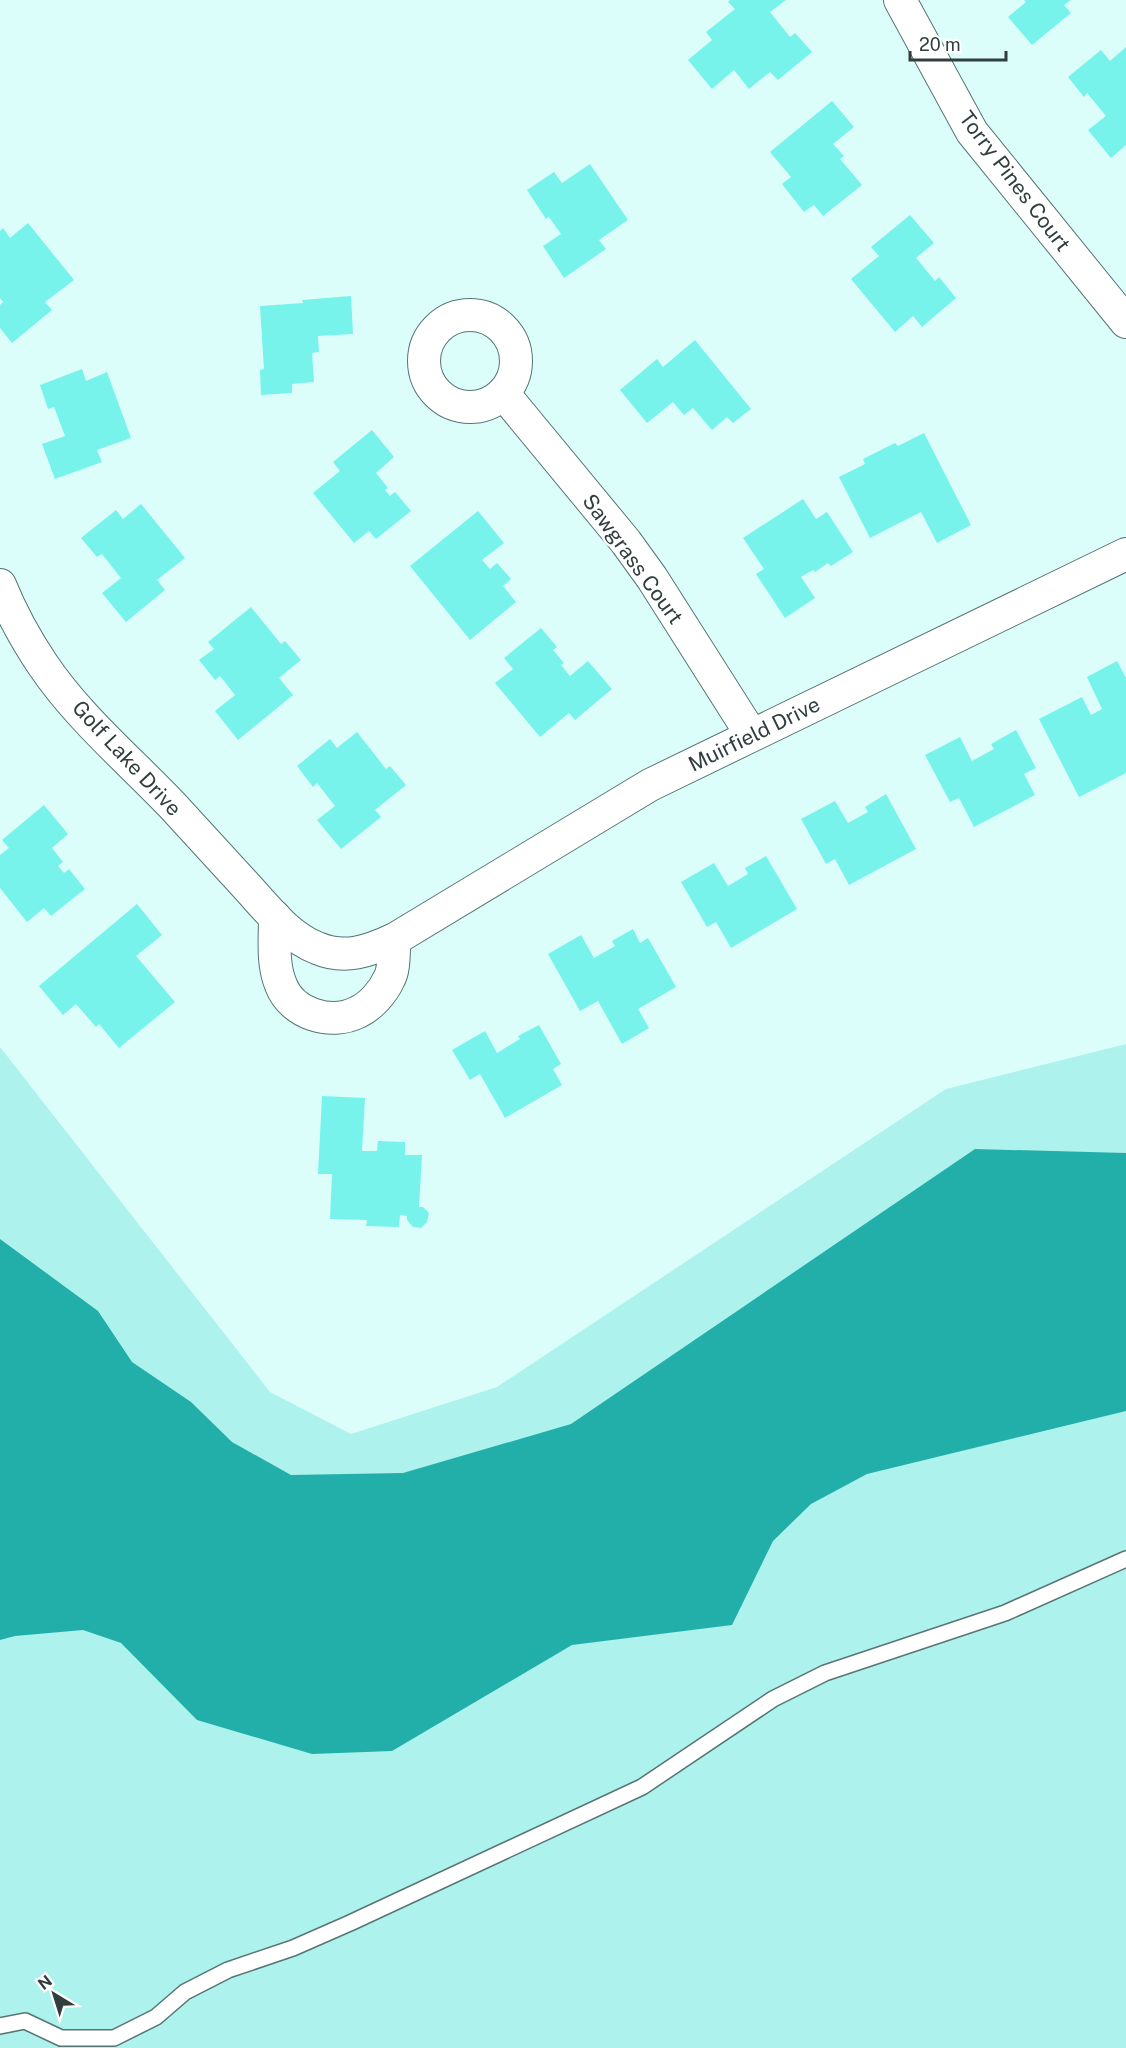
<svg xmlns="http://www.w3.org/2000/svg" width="1126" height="2048" viewBox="0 0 1126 2048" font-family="'Public Sans',sans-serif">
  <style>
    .green { fill: #aef2ed }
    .water { fill: #22afa9 }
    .building { fill: #77f3ec }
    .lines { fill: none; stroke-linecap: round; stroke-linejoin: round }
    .lane-casing { stroke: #567573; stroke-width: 18 }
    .street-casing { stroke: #567573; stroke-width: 34 }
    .lane { stroke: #fff; stroke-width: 15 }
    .street { stroke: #fff; stroke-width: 32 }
    .labels { text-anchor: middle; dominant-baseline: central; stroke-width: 5; stroke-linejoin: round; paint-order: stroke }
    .street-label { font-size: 21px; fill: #313e3d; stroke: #fff }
  </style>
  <rect width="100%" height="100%" fill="#dbfefb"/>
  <path class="green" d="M1126 1044V2048H0V1047L270 1392 351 1434 497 1387 946 1089Z"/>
  <path class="water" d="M975 1149 1126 1153V1411L867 1474 811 1504 773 1541 732 1625 572 1645 392 1751 312 1754 197 1720 121 1643 83 1630 15 1636 0 1640V1239L98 1311 132 1362 191 1402 232 1442 291 1475 403 1473 571 1424Z"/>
  <g class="building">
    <path d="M730 0H786L770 12 790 37 795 33 812 52 778 80 770 72 749 89 734 70 712 89 688 60 712 40 706 32 735 9 728 2Z"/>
    <path d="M1024 0H1071L1064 5 1071 13 1032 45 1008 17 1026 2Z"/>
    <path d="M1126 47V145L1111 158 1088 130 1106 116 1087 93 1084 97 1068 77 1101 50 1110 61Z"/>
    <path d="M832 101 854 127 833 144 844 156 840 159 862 185 823 216 814 205 804 212 782 184 791 177 770 152Z"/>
    <path d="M590 164 628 220 599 240 606 249 564 278 543 246 561 234 549 217 546 219 527 190 554 172 562 183Z"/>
    <path d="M910 215 934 243 916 258 935 281 939 277 956 298 922 327 913 316 895 332 851 279 879 256 871 247Z"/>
    <path d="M28 223 74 280 45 302 52 310 12 343 0 328V305L3 302 0 298V231L3 228 10 238Z"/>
    <path d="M351 296 353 334 318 336 319 352 312 353 314 382 292 384V393L261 395 260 370 264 369 260 306 303 303 302 300Z"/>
    <path d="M695 340 751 409 733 423 727 417 712 430 693 408 684 415 673 402 647 423 620 390 657 359 663 367Z"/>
    <path d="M82 369 86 381 107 372 131 438 97 450 102 462 55 479 42 444 65 436 54 407 48 409 40 385Z"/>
    <path d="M372 430 394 457 376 473 388 488 385 490 390 496 395 492 411 511 376 539 369 531 354 543 313 493 340 471 333 462Z"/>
    <path d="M924 433 971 525 937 543 921 512 870 538 839 477 865 464 863 459 895 443 898 446Z"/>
    <path d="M803 499 816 519 827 512 853 552 831 566 828 563 815 572 813 570 801 577 815 598 785 618 756 574 764 569 743 538Z"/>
    <path d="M141 504 185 558 157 580 165 590 126 622 102 593 121 578 102 554 97 557 81 538 116 510 123 519Z"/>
    <path d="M478 511 504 543 482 560 490 569 497 563 511 579 503 586 516 602 470 640 410 566Z"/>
    <path d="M251 607 281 644 285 641 301 660 279 678 293 695 238 740 215 711 235 695 220 676 215 680 199 660 214 649 208 642Z"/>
    <path d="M541 628 557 647 553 650 564 663 561 665 570 676 588 661 612 689 575 720 569 713 540 737 495 683 513 669 504 658Z"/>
    <path d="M1117 661 1126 678V773L1079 797 1039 719 1082 697 1091 715 1102 709 1087 677Z"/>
    <path d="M1016 730 1036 768 1024 774 1035 795 974 827 959 798 950 802 925 755 960 737 972 761 994 749 991 744Z"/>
    <path d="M357 732 386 769 390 766 406 785 375 810 381 817 341 849 317 820 335 806 317 783 313 787 297 766 330 739 337 748Z"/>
    <path d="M886 794 916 849 849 885 835 859 826 864 801 819 835 801 848 823 868 812 865 807Z"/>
    <path d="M44 805 68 834 52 848 63 862 58 866 64 873 69 869 85 889 51 916 44 908 27 922 0 888V855L9 848 2 840Z"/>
    <path d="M766 856 797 909 731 948 716 922 707 927 681 882 714 863 728 886 748 874 745 868Z"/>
    <path d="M137 904 162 935 136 956 175 1002 119 1048 99 1024 96 1027 76 1004 63 1015 39 986Z"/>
    <path d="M633 929 640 943 648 938 676 987 638 1009 649 1028 622 1044 598 1001 580 1011 548 954 581 935 594 958 615 946 612 941Z"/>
    <path d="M539 1025 561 1064 553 1069 562 1085 505 1118 480 1074 470 1080 452 1050 485 1031 497 1053 520 1039 518 1036Z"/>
    <path d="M322 1096 365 1098 362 1151H377L378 1141 405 1142V1155H422L419 1207H423L429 1213 427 1222 421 1228 413 1227 407 1220V1216L400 1215 399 1227 366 1226 367 1220 330 1219 332 1174H318Z"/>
  </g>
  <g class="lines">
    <defs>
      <path id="lane" d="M0 2026 25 2021 61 2038H114L156 2017 185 1992 228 1970 293 1948 350 1923 642 1787 773 1699 825 1673 1005 1613 1126 1559"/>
      <g id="street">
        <path d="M900 0 972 132 1126 322"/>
        <circle cx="470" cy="361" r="46"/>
        <path d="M503 393 626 542 652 578 751 734"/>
        <path d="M0 585C11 612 26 640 43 665 78 717 129 760 172 805 198 833 223 861 249 889 269 911 289 937 317 948 345 960 369 951 395 939L650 785 1126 554"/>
        <path d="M275 917C275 939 272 964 281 985 292 1014 331 1026 358 1012 371 1006 383 992 389 979 395 969 393 950 395 939"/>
      </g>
    </defs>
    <use href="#lane" class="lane-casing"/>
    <use href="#street" class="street-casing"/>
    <use href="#lane" class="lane"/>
    <use href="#street" class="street"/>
  </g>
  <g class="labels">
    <g class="street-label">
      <text transform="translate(1015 181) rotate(53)">Torry Pines Court</text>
      <text transform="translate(633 559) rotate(54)">Sawgrass Court</text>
      <text transform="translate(754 734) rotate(-26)">Muirfield Drive</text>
      <text transform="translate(127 758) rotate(47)">Golf Lake Drive</text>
    </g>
  </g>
  <g transform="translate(54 1994) rotate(322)" stroke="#ffffff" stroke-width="4.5" paint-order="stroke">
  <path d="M0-4.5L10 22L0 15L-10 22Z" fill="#313e3d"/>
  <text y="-9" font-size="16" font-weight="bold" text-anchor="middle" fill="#313e3d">N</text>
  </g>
  <path d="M910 51v9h96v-9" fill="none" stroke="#313e3d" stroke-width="3"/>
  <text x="919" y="51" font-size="18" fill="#313e3d" stroke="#ffffff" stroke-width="4.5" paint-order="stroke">20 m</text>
</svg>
